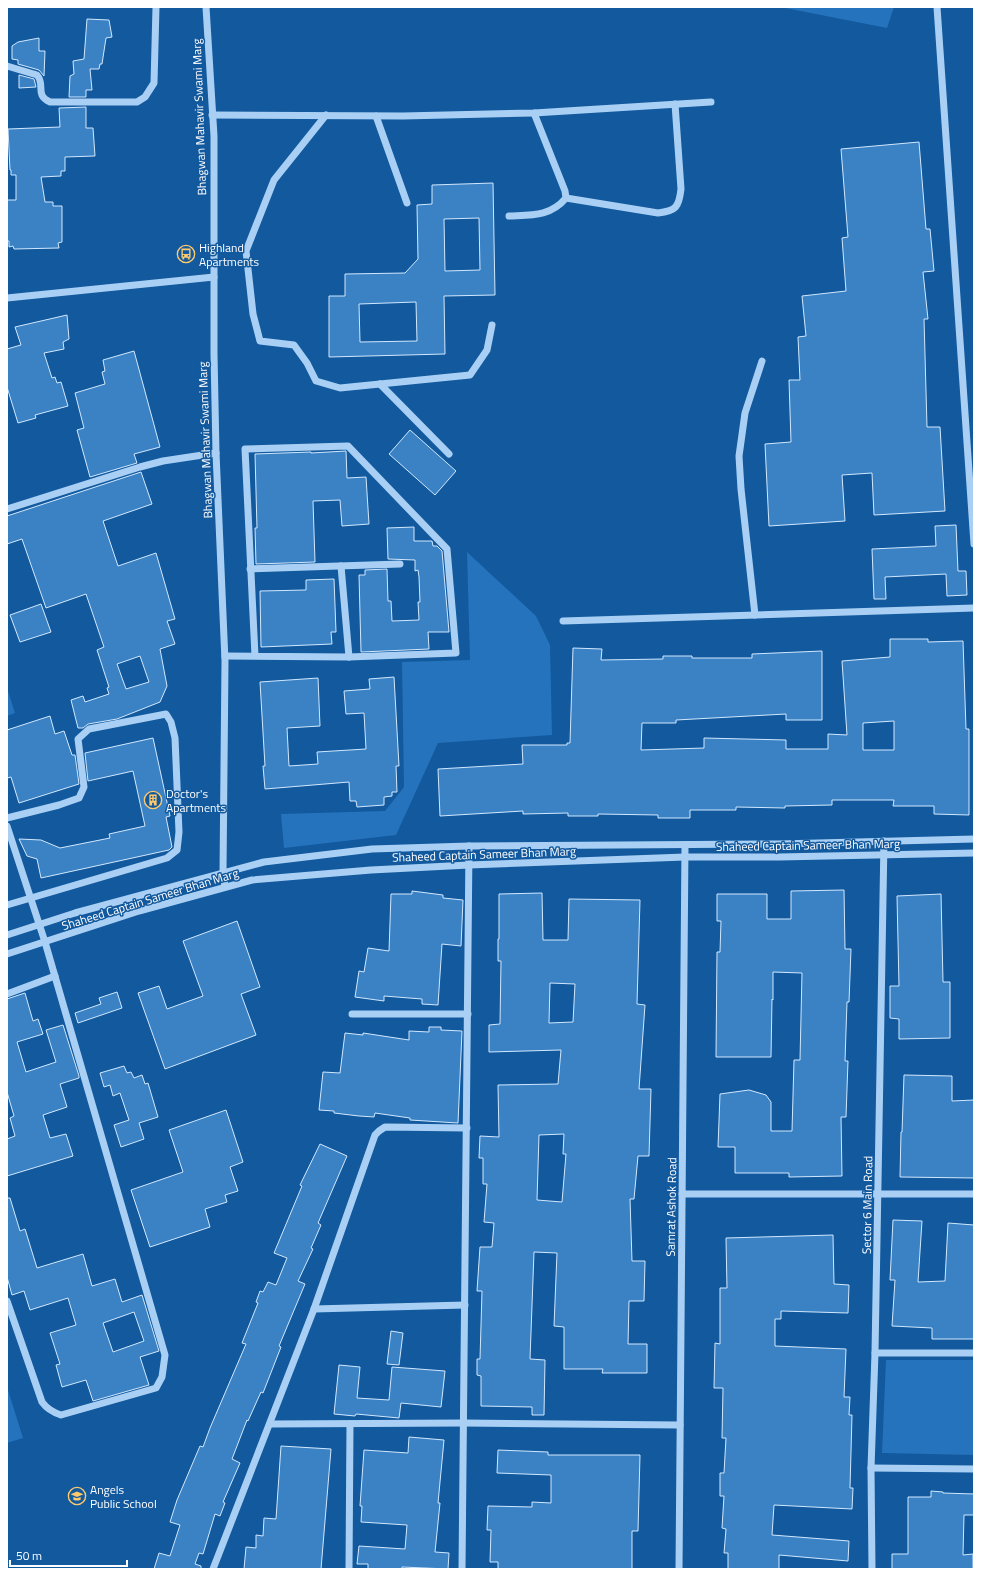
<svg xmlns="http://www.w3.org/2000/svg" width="981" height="1576" viewBox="0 0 981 1576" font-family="'Titillium Web',sans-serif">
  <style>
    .green { fill: #2573bc }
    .building { fill: #3b82c5; stroke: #d1e8fe; fill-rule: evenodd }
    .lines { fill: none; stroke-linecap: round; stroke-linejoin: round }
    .minor { stroke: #a9d0f4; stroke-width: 7 }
    .labels { text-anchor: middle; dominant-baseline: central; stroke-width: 3; stroke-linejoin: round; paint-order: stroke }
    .street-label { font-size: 12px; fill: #fff; stroke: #12599e }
    .poi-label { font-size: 12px; fill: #fff; stroke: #12599e; text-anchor: start }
  </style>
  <rect width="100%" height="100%" fill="#12599e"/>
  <g class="green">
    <path d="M780 7H894L887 28Z"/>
    <path d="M467 552 536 616 550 645 552 735 438 743 396 835 284 848 281 814 385 811 404 787 402 662 470 660Z"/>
    <path d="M7 688 15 713 7 716Z"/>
    <path d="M886 1360H974V1455L882 1453Z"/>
    <path d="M7 1387 23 1438 7 1443Z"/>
  </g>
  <g class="building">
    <path d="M87 19 109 20 112 37 106 38 102 64H100L99 69H90L92 90H86V97H69L70 76 74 74 73 61 84 59Z"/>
    <path d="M39 38V51H45L44 76 39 70 18 64V60L12 59V46L18 42Z"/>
    <path d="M19 75 34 79 36 87 19 88Z"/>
    <path d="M86 107V128H93L95 156 65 157V171H61V176L41 177 45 202H53V206H62V242L58 243 59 248 14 249 13 246 9 247V241H7V200H16V175H11V170H10L8 129 60 127 59 108Z"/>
    <path d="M919 142 926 229H930L934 271 923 272 928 319H924L927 427H940L945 511 874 515 872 473 842 475 845 521 769 526 765 444 791 442 789 380H800L798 337 806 336 802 296 846 291 842 238 848 237 841 149Z"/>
    <path d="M493 183 495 295 444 296 445 354 329 357V296H345V274L405 273 418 259 417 205 432 204V185ZM479 218 480 270 445 271 444 219ZM416 302 417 341 360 342 359 304Z"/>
    <path d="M67 315 69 339 63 342 64 349 44 353 52 378 55 377 57 383 61 382 68 406 35 415 36 418 18 423 7 387V349L21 345 15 327Z"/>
    <path d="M134 351 160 447 134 454 137 463 90 477 77 430 84 428 75 393 105 384 102 372 105 371 103 360Z"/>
    <path d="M410 430 456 471 435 495 389 454Z"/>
    <path d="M346 451 347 478 366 477 369 524 342 526 340 500 313 501 315 562 256 564 255 528H257L255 454 311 452V453Z"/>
    <path d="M141 472 152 504 103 521 118 566 156 553 175 619 167 621 175 644 160 649 167 686 160 702 117 719 88 724 83 728H78L71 700 83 696 85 702 109 694 107 688 109 687 97 650 104 647 86 594 46 608 22 539 7 544V516ZM140 656 149 682 126 689 117 664Z"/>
    <path d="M956 525 958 571H966L967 595 947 596 946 574 885 577 886 599H874L872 549 936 546 935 526Z"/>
    <path d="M414 527V541H432L433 546H437L442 551 449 632H428L429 649 361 652 359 575H365V570L387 569 388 601H391L392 621 419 620 418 602H420L419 577 418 570 415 571V560L388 559 387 528Z"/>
    <path d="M334 579 336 632H331L332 644 261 647 260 591 306 590V580Z"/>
    <path d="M41 604 51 632 20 642 10 615Z"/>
    <path d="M890 639H928V642L963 641 966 729H969V815L934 814V806H893L894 800H832V805L785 806V808L736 807V810H690V818H658V815L598 814V816H568V813L523 814V811L440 816 438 769 523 764 522 745H567V743H570L573 648 602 649 601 660 663 659V656H692V658H752V654L822 651V720H786V714L676 720V723H642L641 750 704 748V738L786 740V749H828V734L847 735 842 661 890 657ZM894 721V750H863V723Z"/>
    <path d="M394 677 399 766H396L397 792H392V796L384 797V805L357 807 356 801H350L349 782 265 789 263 766H265L260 682 318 678 320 726 287 728 289 766 318 764 317 752 366 749 364 713 346 714 344 691 370 689 369 679Z"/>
    <path d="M50 716 55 734 64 731 72 755H75L79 784 19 803 11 777 7 778V730Z"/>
    <path d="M153 738 170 816 166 817 172 847 169 850 41 878 37 859 27 856 19 839 41 840 60 848 110 838 109 834 145 826 133 771 88 781 85 753Z"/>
    <path d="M844 890 845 949H851L849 1002H847L845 1061H848L846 1117H841L842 1176 789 1177V1173H735V1147H718L720 1094 749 1090 766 1095 771 1102V1131H792L794 1060H800L802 973 773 972V1000L772 999 771 1057H716L717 952H720L721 921H717V894H767V919H791V891Z"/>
    <path d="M412 891 443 895V898L463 900 461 946 442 944 438 1005 422 1004V999L384 996V1001L355 997 359 971 364 972 368 948 389 951 391 894H412Z"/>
    <path d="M542 893 543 940H568L569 899 640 900 637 1004 645 1005 639 1089H651L649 1156H638L634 1199H630L632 1261H645L644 1301H629L628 1344H647V1373H602L603 1369H564V1327L554 1326 557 1253 534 1252 530 1359 545 1360 544 1415H532V1407L481 1406V1376L477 1375V1359H480L482 1291H477L480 1247H492L494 1223 484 1222 487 1184H483V1158H479L480 1136 499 1137 498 1085 558 1084 561 1050 489 1052V1025L500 1024 501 961H498V939H499V894ZM550 983 575 984 573 1022 549 1023ZM564 1134 563 1154H566L562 1202 537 1200 539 1135Z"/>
    <path d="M941 894 943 982H950V1038L899 1039V1019L890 1018V986H899L897 896Z"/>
    <path d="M237 921 260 987 241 994 256 1035 165 1069 138 993 159 986 167 1009 203 996 183 941Z"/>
    <path d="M117 992 122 1008 78 1023 75 1013 101 1004 99 998Z"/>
    <path d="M25 993 33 1021 38 1019 43 1034 17 1042 26 1072 56 1062 46 1030 63 1025 79 1076V1078L60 1084 67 1107 43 1115 50 1138 66 1134 73 1156 7 1176V1139L15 1136 10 1118 14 1116 7 1092V999Z"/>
    <path d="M429 1027H441V1030L462 1031 458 1123 410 1120V1118L375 1113 374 1117 359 1116 334 1113V1111L319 1110 323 1072 340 1073 345 1033 363 1035V1033L409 1040V1031L429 1032Z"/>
    <path d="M124 1066 127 1073 131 1072 134 1078 142 1075 145 1084 148 1083 158 1117 139 1123 144 1139 121 1147 114 1125 129 1120 120 1093 113 1096 110 1085 104 1087 100 1073Z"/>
    <path d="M904 1075 952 1076V1101L974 1100V1178L900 1177 901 1132H902Z"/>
    <path d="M226 1110 243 1162 230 1167 238 1191 225 1195 227 1202 205 1209 210 1227 150 1247 131 1190 183 1172 169 1130Z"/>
    <path d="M320 1144 347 1156 318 1223 321 1225 311 1248 313 1249 298 1281 305 1284 279 1346 281 1347 263 1393 261 1392 248 1421 247 1420 232 1459 240 1463 223 1502 225 1503 220 1516 215 1514 203 1554 199 1553 195 1564 201 1566V1569H154L159 1553 170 1556 180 1525 170 1522 177 1500 200 1446 203 1447 210 1428 246 1344 242 1343 258 1303 256 1302 260 1291 263 1292 268 1282 276 1285 287 1258 274 1253 302 1186 300 1185Z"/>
    <path d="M7 1198H10L20 1231 25 1229 37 1268 83 1254 92 1286 115 1279 122 1302 142 1295 159 1351 140 1357 149 1385 93 1401 86 1380 62 1387 56 1365 60 1364 50 1333 76 1325 68 1298 30 1310 24 1291 12 1295 7 1277ZM134 1312 144 1341 113 1352 103 1323Z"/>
    <path d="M893 1220 922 1221 918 1282 945 1281 948 1223 974 1225V1339H932V1328L892 1326 895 1280H890Z"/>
    <path d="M833 1235 834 1284 849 1285 848 1313 781 1311V1319H775V1346L846 1349 844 1397H850L849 1415H852L850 1488H853L852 1509 774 1505 772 1535 849 1541 848 1561 779 1555V1569H728V1553H724L726 1529 722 1528 724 1496H720V1473H724L726 1438H722L723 1388H714L715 1343 720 1344V1288H727L726 1238Z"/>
    <path d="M391 1331 403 1333 399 1365 387 1364Z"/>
    <path d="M339 1365 360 1367 357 1398 389 1400 392 1367 445 1371 441 1407 401 1403 399 1418 356 1414 355 1416 334 1414Z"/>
    <path d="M409 1437 444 1440 438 1503H440L435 1552 449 1553 448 1569 402 1567V1569H368V1564H357L359 1546 405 1549 407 1525 361 1522 362 1506H360L364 1450 408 1453Z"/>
    <path d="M281 1446 331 1449 321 1569H244L246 1547 256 1548V1535L263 1536 264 1518 276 1519Z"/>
    <path d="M498 1450 548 1452V1455H640L638 1531H632V1569H498V1562H490L491 1530H487L488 1506 532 1507V1502L551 1503V1475L497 1473Z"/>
    <path d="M931 1491 943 1492V1493L974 1494V1515H964L963 1555 973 1554V1569H892V1554H908V1497H931Z"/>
  </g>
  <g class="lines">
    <g class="minor">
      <path d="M206 7 214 136V354L216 453 225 661 223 873 225 887"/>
      <path d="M937 7 974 544"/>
      <path d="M7 66 37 75C46 85 34 95 50 102H137L145 97 154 83 156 7"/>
      <path d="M212 115 403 116 534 113 711 102"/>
      <path d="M326 115 274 180 246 251 253 314 260 341 294 345 307 363 316 381 340 388 470 375 487 350 492 325"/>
      <path d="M376 116 407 203"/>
      <path d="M566 198 658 213C676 211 679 207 681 189L675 104"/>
      <path d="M509 216C531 215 550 217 566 198L565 191 534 113"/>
      <path d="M7 298 214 277"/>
      <path d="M380 384 449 454"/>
      <path d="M7 509 140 467 163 461 216 453"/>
      <path d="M341 566 349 657"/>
      <path d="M250 569 400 564"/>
      <path d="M755 615 741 489 739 456 745 413 762 361"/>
      <path d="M563 621 974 608"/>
      <path d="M225 656 349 657 456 653 447 549 348 446 245 449 255 656"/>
      <path d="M7 818 59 805 79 798 84 787 78 739 89 729 166 714 171 722 175 738 179 832 177 850 167 858 7 905"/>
      <path d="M7 826 45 942 165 1355 162 1377 156 1388 61 1415C52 1412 47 1409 42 1402L7 1301"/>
      <path d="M7 935 75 913 264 862 372 849 469 846 779 844 974 839"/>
      <path d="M7 954 139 911 252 880 371 870 469 865 685 857H779L974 853"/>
      <path d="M7 994 55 976"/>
      <path d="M352 1014H468"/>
      <path d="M682 1194H974"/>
      <path d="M314 1309 465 1305"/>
      <path d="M875 1353H974"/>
      <path d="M270 1424 464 1423 680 1425"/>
      <path d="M871 1468 974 1469"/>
      <path d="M213 1569 314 1309 375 1135 379 1131 385 1127 467 1128"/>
      <path d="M349 1569 350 1424"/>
      <path d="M462 1569 469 846"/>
      <path d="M679 1569 685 845"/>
      <path d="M872 1569 871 1468 875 1353 884 841"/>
    </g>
  </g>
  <defs>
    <symbol id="bus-ring" viewBox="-11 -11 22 22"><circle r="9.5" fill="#12599e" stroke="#ffca6c" stroke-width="1.5"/><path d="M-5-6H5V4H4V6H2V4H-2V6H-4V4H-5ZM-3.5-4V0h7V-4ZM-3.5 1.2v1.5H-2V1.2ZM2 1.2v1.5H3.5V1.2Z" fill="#ffca6c"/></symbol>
    <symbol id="building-ring" viewBox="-11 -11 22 22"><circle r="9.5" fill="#12599e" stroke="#ffca6c" stroke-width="1.5"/><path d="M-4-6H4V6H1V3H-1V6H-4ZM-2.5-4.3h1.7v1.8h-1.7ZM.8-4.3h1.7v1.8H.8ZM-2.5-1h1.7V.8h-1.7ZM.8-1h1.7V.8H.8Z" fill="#ffca6c"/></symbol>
    <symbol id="school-ring" viewBox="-11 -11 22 22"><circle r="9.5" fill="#12599e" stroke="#ffca6c" stroke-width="1.5"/><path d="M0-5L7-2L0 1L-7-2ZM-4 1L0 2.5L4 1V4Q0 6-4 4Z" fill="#ffca6c"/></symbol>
  </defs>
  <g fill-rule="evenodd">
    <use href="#bus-ring" x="176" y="244" width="20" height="20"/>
    <use href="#building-ring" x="143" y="790" width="20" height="20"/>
    <use href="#school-ring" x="67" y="1486" width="20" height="20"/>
  </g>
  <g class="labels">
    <g class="street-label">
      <text transform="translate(199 117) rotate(-92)">Bhagwan Mahavir Swami Marg</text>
      <text transform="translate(205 440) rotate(-92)">Bhagwan Mahavir Swami Marg</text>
      <text transform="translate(808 845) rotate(-1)">Shaheed Captain Sameer Bhan Marg</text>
      <text transform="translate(484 854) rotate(-2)">Shaheed Captain Sameer Bhan Marg</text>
      <text transform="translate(150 899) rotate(-17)">Shaheed Captain Sameer Bhan Marg</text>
      <text transform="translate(867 1205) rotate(-89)">Sector 6 Main Road</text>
      <text transform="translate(671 1207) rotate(-89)">Samrat Ashok Road</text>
    </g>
    <g class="poi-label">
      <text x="199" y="247">Highland<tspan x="199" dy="14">Apartments</tspan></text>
      <text x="166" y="793">Doctor's<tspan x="166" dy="14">Apartments</tspan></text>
      <text x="90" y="1489">Angels<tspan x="90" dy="14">Public School</tspan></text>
    </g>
  </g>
  <rect width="981" height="1576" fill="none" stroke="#ffffff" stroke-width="16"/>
  <path d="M10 1560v6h117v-6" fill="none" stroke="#ffffff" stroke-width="2"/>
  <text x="16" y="1560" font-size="12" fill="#ffffff" stroke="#12599e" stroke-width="3" paint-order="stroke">50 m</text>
</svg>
